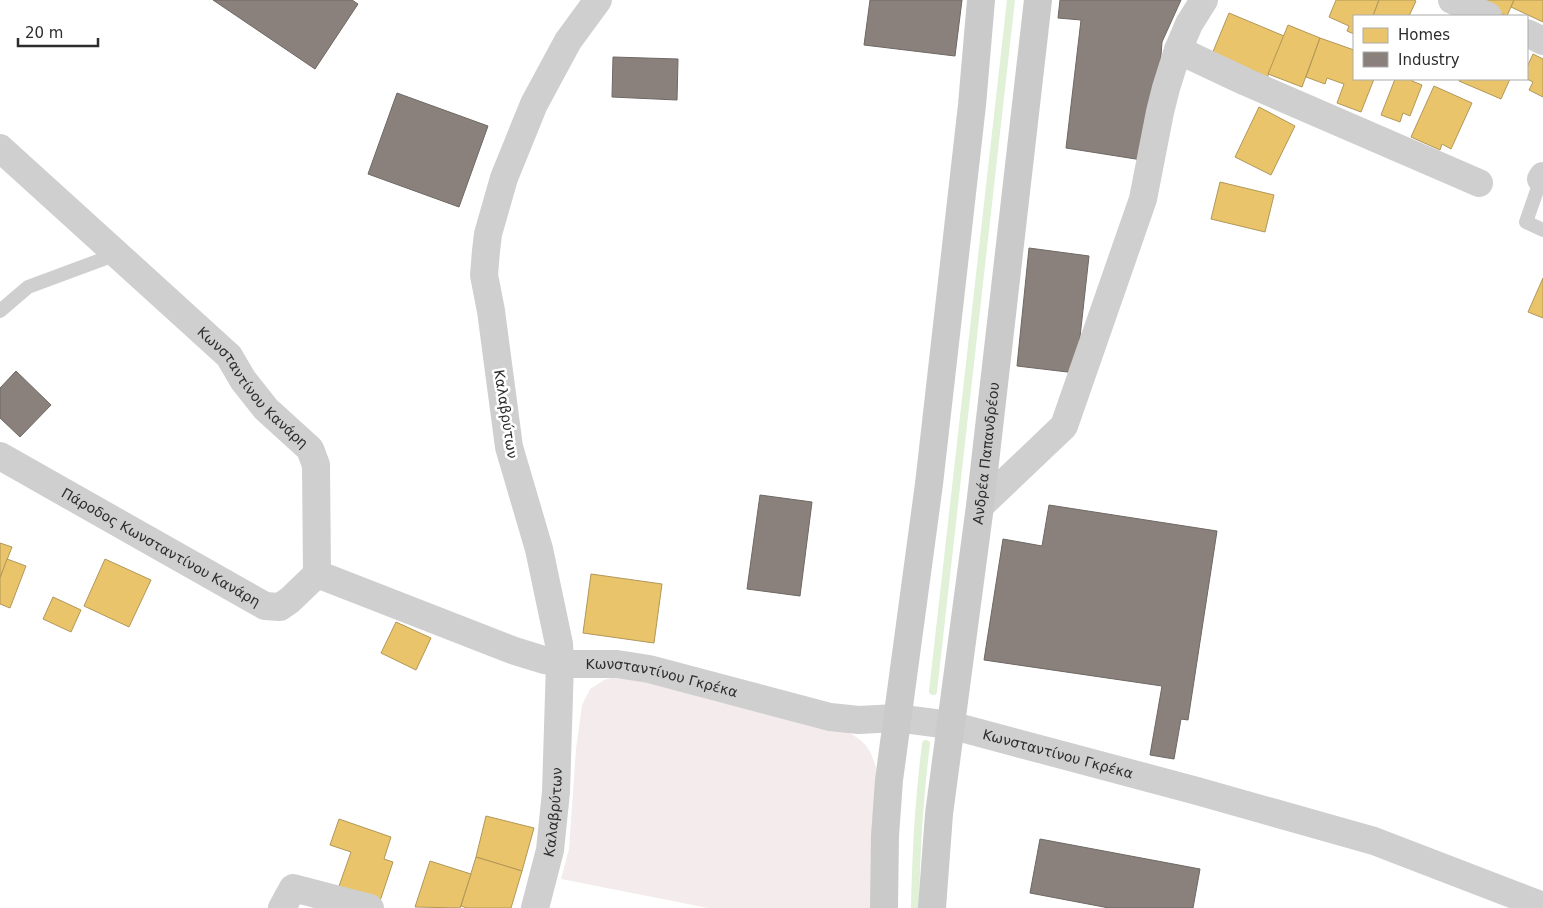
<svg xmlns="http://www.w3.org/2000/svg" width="1543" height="908" viewBox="0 0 1543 908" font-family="'DejaVu Sans',sans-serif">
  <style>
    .green { fill: #f4ebed }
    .homes { fill: #e9c46a; stroke: #b19758 }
    .industry { fill: #8a817c; stroke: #6e6864 }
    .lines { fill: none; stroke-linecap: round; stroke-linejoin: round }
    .stream { stroke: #e0f1d7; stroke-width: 8 }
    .lane { stroke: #cfcfcf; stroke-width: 14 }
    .street { stroke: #cfcfcf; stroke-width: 28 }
    .secondary { stroke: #cacaca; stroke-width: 28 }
    .labels { text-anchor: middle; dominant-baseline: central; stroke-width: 5; stroke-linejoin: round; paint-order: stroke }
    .street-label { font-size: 14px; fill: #2d2d2d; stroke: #fff }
  </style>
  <rect width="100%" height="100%" fill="#fff"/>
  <path class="green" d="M622 675 847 731C866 743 870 747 876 768L871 908H708L561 879 569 849 576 749 582 705 590 689 604 680Z"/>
  <g class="homes">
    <path d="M1336 0H1379L1373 16H1354V34L1347 31 1349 26 1329 17Z"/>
    <path d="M1379 0H1414L1416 1 1409 16H1373Z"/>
    <path d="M1469 0H1514L1507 16Z"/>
    <path d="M1514 0H1543V22L1511 7Z"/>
    <path d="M1229 13 1284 36 1267 78 1212 54Z"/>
    <path d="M1288 25 1320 38 1302 87 1268 74Z"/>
    <path d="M1320 38 1354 50V79H1374L1361 112 1337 103 1344 84 1327 78 1325 84 1306 77Z"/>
    <path d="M1533 54 1543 59V97L1529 90 1533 82 1527 79V67Z"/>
    <path d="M1395 79H1412V81L1422 85 1410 116 1403 113 1400 122 1381 115Z"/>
    <path d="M1460 79H1510L1501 99 1459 81Z"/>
    <path d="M1434 86 1472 103 1451 149 1442 144 1440 150 1411 137Z"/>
    <path d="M1259 107 1295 126 1271 175 1235 157Z"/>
    <path d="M1220 182 1274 195 1265 232 1211 219Z"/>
    <path d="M1543 278V318L1528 312Z"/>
    <path d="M0 543 12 547 0 578Z"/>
    <path d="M7 559 26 566 10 608 0 604V578Z"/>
    <path d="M105 559 151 580 129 627 84 606Z"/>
    <path d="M591 574 662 584 654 643 583 633Z"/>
    <path d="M53 597 81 610 71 632 43 619Z"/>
    <path d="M396 622 431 638 416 670 381 653Z"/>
    <path d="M486 816 534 828 522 871 476 857Z"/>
    <path d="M339 819 391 837 384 859 393 862 379 904 338 889 351 852 330 845Z"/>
    <path d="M476 857 522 871 511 908H467L461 906Z"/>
    <path d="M430 861 471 874 460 908 415 907Z"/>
  </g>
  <g class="industry">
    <path d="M213 0H352L358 4 315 69Z"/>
    <path d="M870 0H962L955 56 864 45Z"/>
    <path d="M1060 0H1181L1162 42 1160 68 1142 160 1066 148 1081 20 1058 18Z"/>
    <path d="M613 57 678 59 677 100 612 97Z"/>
    <path d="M397 93 488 126 459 207 368 174Z"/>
    <path d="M1029 248 1089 256 1076 373 1017 366Z"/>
    <path d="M16 371 51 405 20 437 0 418V388Z"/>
    <path d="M760 495 812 502 800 596 747 589Z"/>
    <path d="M1049 505 1217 531 1188 720 1181 719 1174 759 1150 755 1162 686 984 660 1003 539 1042 546Z"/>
    <path d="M1040 839 1200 869 1193 908H1109L1030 893Z"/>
  </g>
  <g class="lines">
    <g class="stream">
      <path d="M933 691 1011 0"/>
      <path d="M915 908C916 853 919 799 926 744"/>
    </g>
    <g class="lane">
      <path d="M1541 179 1526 222 1543 230"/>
      <path d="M0 311 28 287 117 254"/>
    </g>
    <g class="street">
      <path d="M1452 0 1488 16"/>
      <path d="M1527 33 1543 41"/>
      <path d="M1178 50 1246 82 1479 183"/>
      <path id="s1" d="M0 148 229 356 243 380 266 409 310 449 316 465 317 574 512 650 544 660 567 664H617L649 669 830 717 859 720 896 718 950 725 1197 791 1374 841 1543 906"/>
      <path d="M1541 179 1543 176"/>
      <path id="s2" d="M0 456 265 606 280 607 290 600 317 574"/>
      <path d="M980 506 1064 426 1143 199 1160 112 1166 88 1178 50 1189 24 1204 0"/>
      <path d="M282 908 293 888 370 908"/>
      <path id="s3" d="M535 908 550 850 556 792 560 663 559 644 539 549 509 447 491 311 484 275 486 251 488 234 504 178 534 104 568 41 598 0"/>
    </g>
    <g class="secondary">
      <path d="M884 908 885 836 889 780 929 484 972 105 981 0"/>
      <path id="s4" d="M932 908 939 814 980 506 1038 0"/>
    </g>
  </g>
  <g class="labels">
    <g class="street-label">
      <text stroke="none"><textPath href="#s1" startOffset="349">Κωνσταντίνου Κανάρη</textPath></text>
      <text transform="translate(506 414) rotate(81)">Καλαβρύτων</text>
      <text stroke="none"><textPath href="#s4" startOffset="458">Ανδρέα Παπανδρέου</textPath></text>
      <text stroke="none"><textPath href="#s2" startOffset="185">Πάροδος Κωνσταντίνου Κανάρη</textPath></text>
      <text stroke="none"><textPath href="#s1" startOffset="922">Κωνσταντίνου Γκρέκα</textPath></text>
      <text stroke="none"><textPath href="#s1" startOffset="1328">Κωνσταντίνου Γκρέκα</textPath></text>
      <text stroke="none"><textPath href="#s3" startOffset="98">Καλαβρύτων</textPath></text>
    </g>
  </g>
  <rect x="1353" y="15" width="175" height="65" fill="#ffffff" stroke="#ababab"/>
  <rect x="1363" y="28" width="25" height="15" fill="#e9c46a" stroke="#ababab"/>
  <text x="1398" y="40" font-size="15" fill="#2d2d2d">Homes</text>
  <rect x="1363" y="52" width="25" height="15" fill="#8a817c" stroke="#ababab"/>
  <text x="1398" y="65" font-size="15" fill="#2d2d2d">Industry</text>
  <path d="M18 38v8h80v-8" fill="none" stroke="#2d2d2d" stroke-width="2.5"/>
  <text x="25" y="38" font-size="15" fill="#2d2d2d" stroke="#ffffff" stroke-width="4" paint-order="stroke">20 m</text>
</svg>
